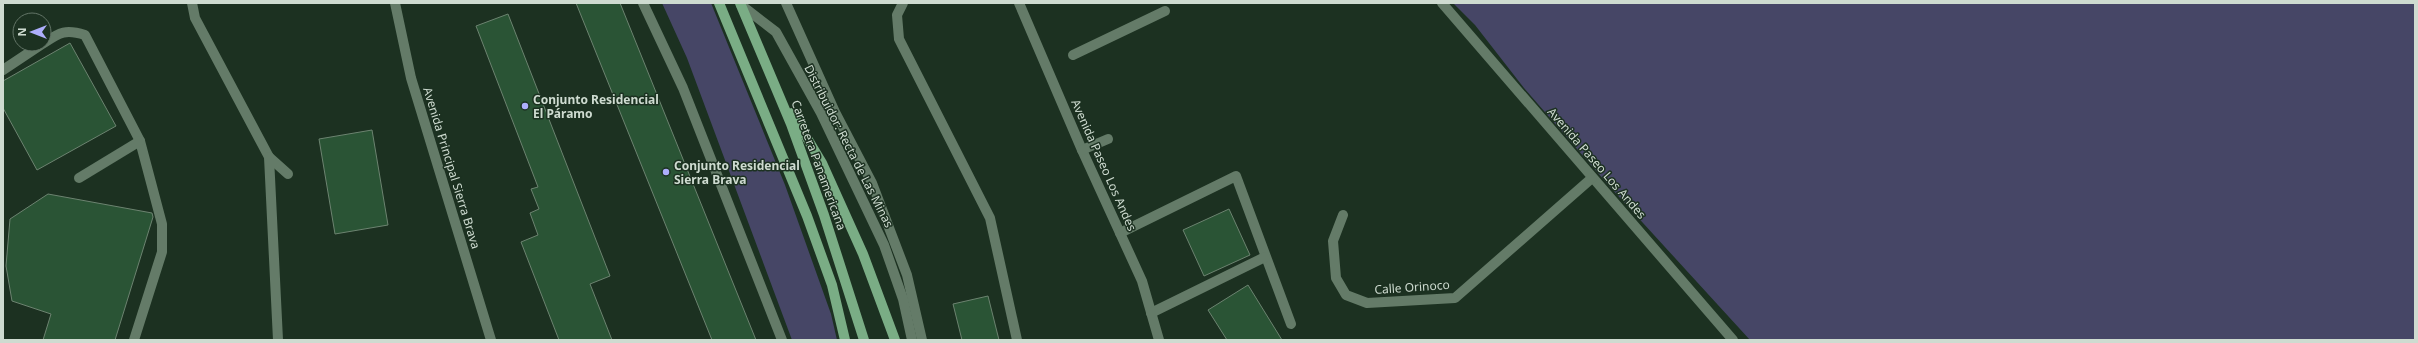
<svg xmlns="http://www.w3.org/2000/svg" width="2418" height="343" viewBox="0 0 2418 343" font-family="'Noto Sans',sans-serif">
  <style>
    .green { fill: #464666 }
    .building { fill: #2a5435; stroke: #6c8370 }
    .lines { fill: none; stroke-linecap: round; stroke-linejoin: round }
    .minor { stroke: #647b68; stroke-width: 10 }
    .major { stroke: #7aad85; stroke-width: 10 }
    .poi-dot { fill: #adaefb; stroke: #1c3121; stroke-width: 1.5 }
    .labels { text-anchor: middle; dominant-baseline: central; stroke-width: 3; stroke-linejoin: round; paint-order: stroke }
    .poi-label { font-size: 12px; font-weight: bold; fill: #cedbd0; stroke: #1c3121; text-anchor: start }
    .street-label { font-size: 12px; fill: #cedbd0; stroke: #1c3121 }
  </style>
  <rect width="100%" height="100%" fill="#1c3121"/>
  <g class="green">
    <path d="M662 3H711L785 185 831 314 837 340H792L687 58Z"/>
    <path d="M1453 3H2415V340H1750L1611 188 1524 88 1475 25Z"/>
  </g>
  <g class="building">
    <path d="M576 3H620L756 340H712Z"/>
    <path d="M508 14 610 276 590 284 612 340H559L521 242 538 235 530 213 539 209 531 189 538 187 476 26Z"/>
    <path d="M70 43 116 126 37 170 3 108V81Z"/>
    <path d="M372 130 388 225 335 234 319 139Z"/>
    <path d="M48 194 152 213 153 217 115 340H43L51 314 12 301 6 266 10 219Z"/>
    <path d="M1229 209 1250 255 1204 276 1183 230Z"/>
    <path d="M1248 285 1282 340H1227L1208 310Z"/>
    <path d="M988 296 999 340H962L953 304Z"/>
  </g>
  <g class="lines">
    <g class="minor">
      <path d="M192 3 195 18 269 157 278 340"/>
      <path d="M395 3 411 78 491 340"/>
      <path d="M643 3 683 88 782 340"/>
      <path d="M786 3 835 112 872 183 907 275 922 340"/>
      <path d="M903 3 897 15 899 39 990 218 1017 340"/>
      <path d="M1019 3 1082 150 1142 281 1159 340"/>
      <path d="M1442 3 1733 340"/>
      <path d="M741 5 776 32 821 113 884 245 903 299 912 340"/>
      <path d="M44 43C60 32 66 29 85 35L140 141 162 224V252L134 340"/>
      <path d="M1073 55 1165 11"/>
      <path d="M3 70 42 44"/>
      <path d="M1082 150 1108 139"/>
      <path d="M269 157 288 174"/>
      <path d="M79 178 140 141"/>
      <path d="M1343 215 1333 241 1336 278 1346 295 1367 303 1455 298 1592 178"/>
      <path d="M1120 233 1236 176 1291 324"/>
      <path d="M1151 313 1265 257"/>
    </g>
    <g class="major">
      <path d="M719 3 807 216 832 285 845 340"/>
      <path d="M740 3 791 124 824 215 864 340"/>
      <path d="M792 113 822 163 863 254 895 340"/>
    </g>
  </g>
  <g class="poi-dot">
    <circle cx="525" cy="106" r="4"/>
    <circle cx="666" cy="172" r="4"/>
  </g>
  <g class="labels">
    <g class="poi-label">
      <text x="533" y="99">Conjunto Residencial<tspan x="533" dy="14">El Páramo</tspan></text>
      <text x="674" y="165">Conjunto Residencial<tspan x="674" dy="14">Sierra Brava</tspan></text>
    </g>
    <g class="street-label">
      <text transform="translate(849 146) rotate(63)">Distribuidor: Recta de Las Minas</text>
      <text transform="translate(1597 163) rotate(49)">Avenida Paseo Los Andes</text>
      <text transform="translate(819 165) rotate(70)">Carretera Panamericana</text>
      <text transform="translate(1104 165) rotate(66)">Avenida Paseo Los Andes</text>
      <text transform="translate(452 168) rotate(73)">Avenida Principal Sierra Brava</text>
      <text transform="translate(1412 287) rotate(-4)">Calle Orinoco</text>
    </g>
  </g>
  <rect width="2418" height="343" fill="none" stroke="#cedbd0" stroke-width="8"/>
  <g transform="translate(32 32) rotate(270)"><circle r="19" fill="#1c3121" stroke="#637567"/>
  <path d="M0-3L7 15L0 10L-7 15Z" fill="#adaefb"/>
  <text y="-6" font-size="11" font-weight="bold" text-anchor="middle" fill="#cedbd0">N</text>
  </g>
</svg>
